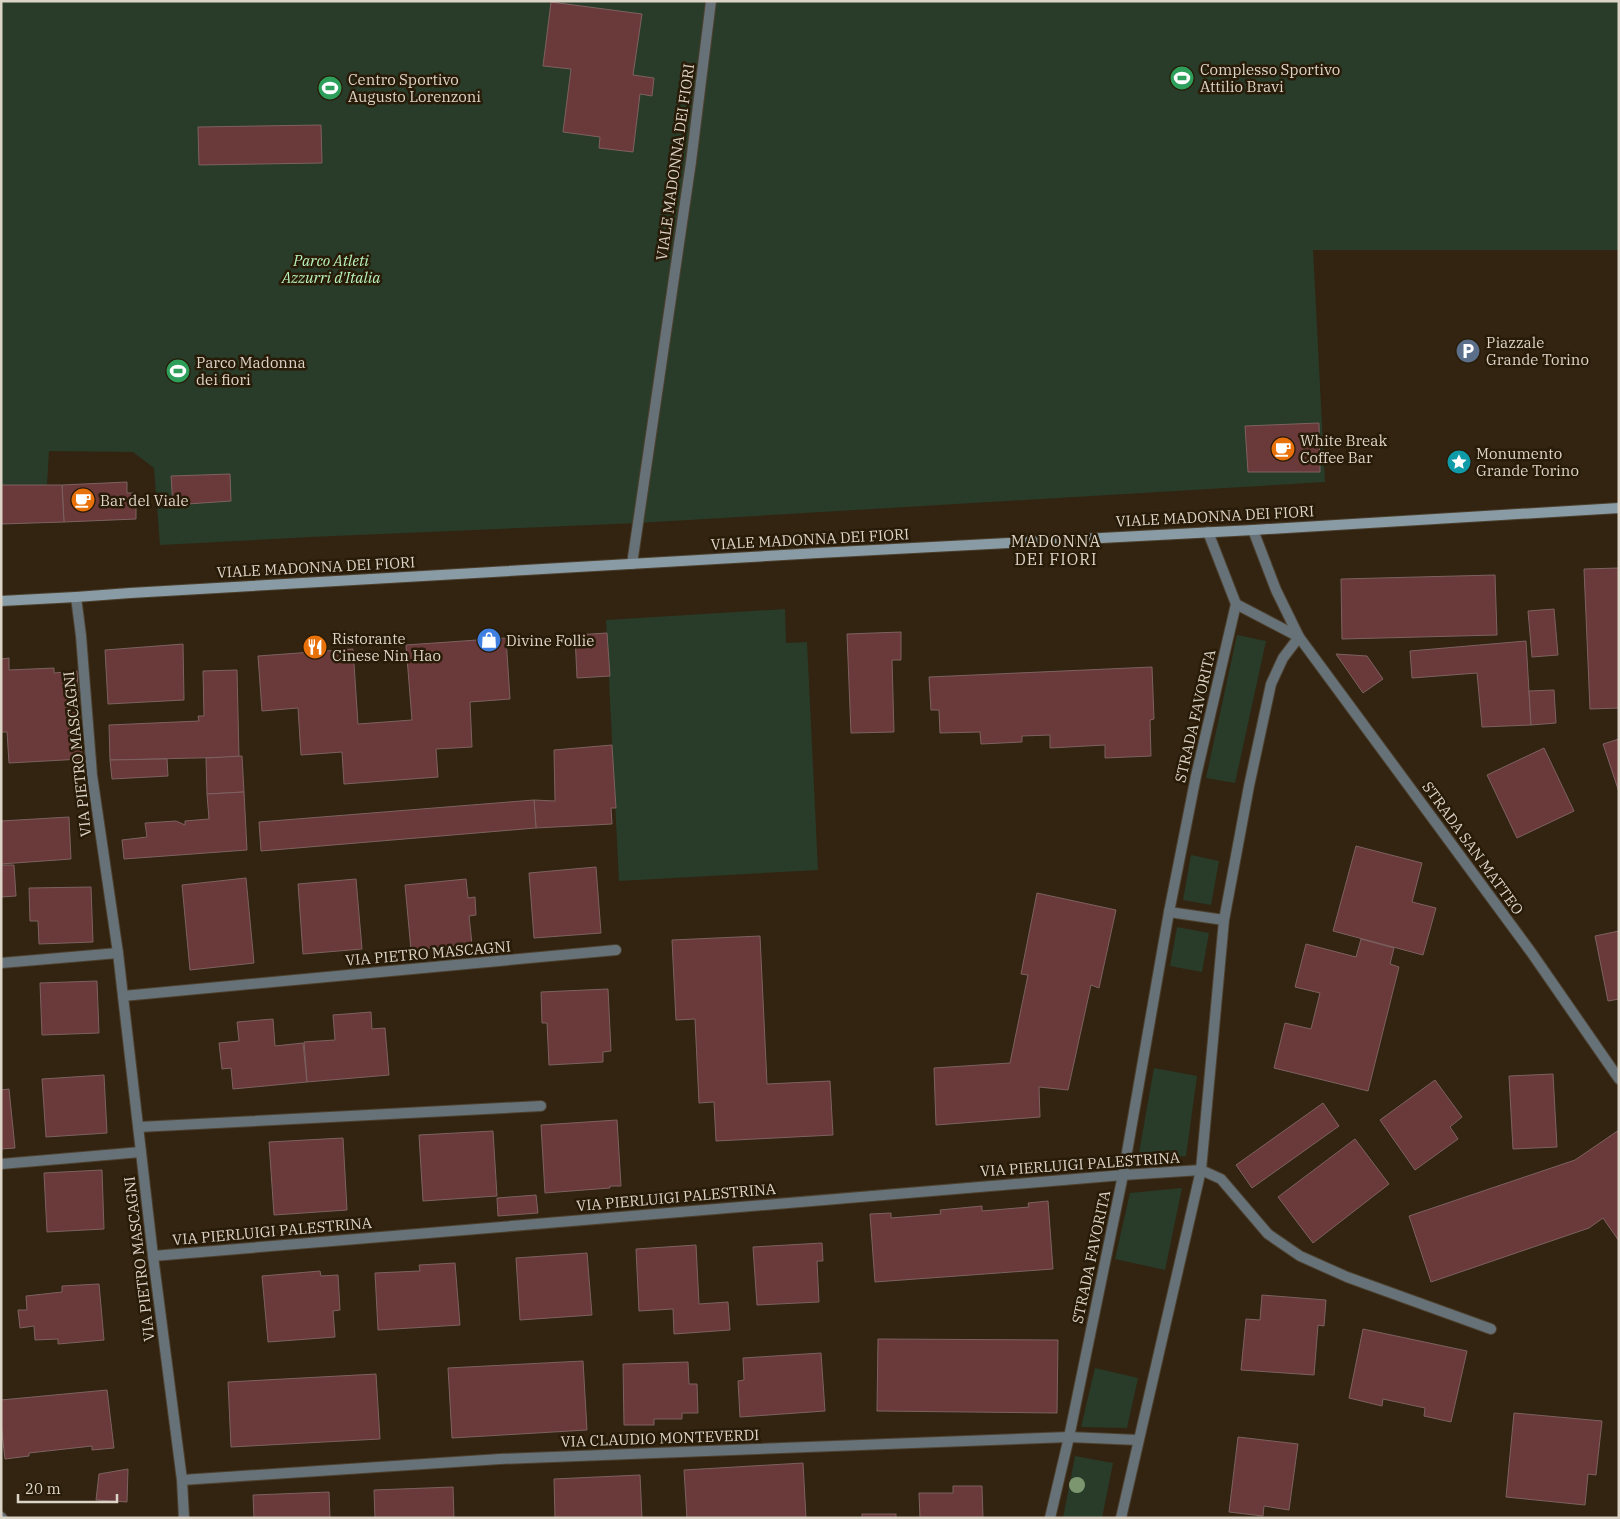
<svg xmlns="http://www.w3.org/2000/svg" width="1620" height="1519" viewBox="0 0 1620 1519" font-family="'IBM Plex Serif',serif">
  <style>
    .green { fill: #283c29 }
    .building { fill: #6a3a3a; stroke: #7d6160 }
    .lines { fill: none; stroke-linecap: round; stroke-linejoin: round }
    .lane-casing { stroke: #4d402e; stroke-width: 12 }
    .street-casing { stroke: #4d402e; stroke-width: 12 }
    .secondary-casing { stroke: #4d402e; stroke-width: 12 }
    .lane { stroke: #667178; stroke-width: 10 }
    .street { stroke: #667178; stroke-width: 10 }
    .secondary { stroke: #899ca6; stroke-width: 10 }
    .tree { fill: #7c976f }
    .labels { text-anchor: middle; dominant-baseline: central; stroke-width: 5; stroke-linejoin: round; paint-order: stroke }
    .poi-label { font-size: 15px; fill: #ddd4c8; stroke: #281b08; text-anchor: start }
    .street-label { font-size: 15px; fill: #ddd4c8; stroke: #281b08 }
    .park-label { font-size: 15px; font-style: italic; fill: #b9f5bc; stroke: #281b08 }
    .neighbourhood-label { font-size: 16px; letter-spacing: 1px; fill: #ddd4c8; stroke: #281b08 }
  </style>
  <rect width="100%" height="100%" fill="#322411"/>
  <g class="green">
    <path d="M1 1H1619V250H1313L1325 482 638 523 310 537 160 545 154 468 133 452 49 451 47 485H1Z"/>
    <path d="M785 609 786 643 807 642 818 870 619 881 606 620Z"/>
    <path d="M1237 635 1266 641 1235 783 1206 778Z"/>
    <path d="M1191 855 1219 861 1211 905 1183 900Z"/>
    <path d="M1177 927 1209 933 1202 972 1170 966Z"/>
    <path d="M1154 1068 1197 1076 1186 1156 1138 1159Z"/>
    <path d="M1182 1188 1165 1270 1115 1259 1130 1193Z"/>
    <path d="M1095 1368 1138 1378 1127 1428 1081 1427Z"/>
    <path d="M1075 1456 1113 1463 1102 1518H1063Z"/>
  </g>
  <g class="building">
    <path d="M551 2 642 14 633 75 654 78 652 96 640 94 633 152 599 148 600 137 563 132 571 69 543 66Z"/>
    <path d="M321 125 322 163 199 165 198 127Z"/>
    <path d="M1319 423 1320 472H1248L1245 426Z"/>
    <path d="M230 474 231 501 173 505 171 476Z"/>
    <path d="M127 482V493H136V519L64 522 62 485Z"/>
    <path d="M1 485H62L64 522 1 524Z"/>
    <path d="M1619 568V708L1590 709 1584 569Z"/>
    <path d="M1495 575 1497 635 1342 639 1341 579Z"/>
    <path d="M1554 609 1558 655 1532 657 1528 611Z"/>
    <path d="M901 632V660H892L894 732 851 733 847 634Z"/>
    <path d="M607 633 610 676 577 678 575 635Z"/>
    <path d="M506 638 510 699 470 702 472 747 436 749 438 777 344 784 342 752 301 755 298 708 262 711 258 656 353 649 358 724 412 720 406 645Z"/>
    <path d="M1526 641 1531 725 1482 727 1477 673 1412 678 1410 651Z"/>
    <path d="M183 644 184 700 108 704 105 650Z"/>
    <path d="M1336 654 1367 656 1383 679 1363 693Z"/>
    <path d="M9 658V670L54 668V673L77 671 82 759 9 763 7 732H1V659Z"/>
    <path d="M1152 667 1154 719 1150 720 1151 756 1105 758V745L1050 748V735L1022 736V742L981 744 980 732 940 733 939 710H931L929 677Z"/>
    <path d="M237 670 239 757 110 760 109 725 199 721 198 716H204L203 671Z"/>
    <path d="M1554 690 1556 723 1531 725 1529 691Z"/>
    <path d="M1619 739V792L1603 744Z"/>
    <path d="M612 745 616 808H611L612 824 536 828 534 800 555 801 554 750Z"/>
    <path d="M1544 748 1574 811 1517 838 1487 775Z"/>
    <path d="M242 756 244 792 207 794 206 758Z"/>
    <path d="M167 759 168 776 112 779 110 760Z"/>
    <path d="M244 792 247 850 124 859 122 840 147 837 145 823 176 821 185 825V821L209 819 207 794Z"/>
    <path d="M534 800 536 828 261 851 259 822Z"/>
    <path d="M69 817 71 859 1 864V821Z"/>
    <path d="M1356 846 1422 863 1412 902 1436 908 1423 955 1333 931Z"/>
    <path d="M1 865H14L16 896 1 897Z"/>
    <path d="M596 867 601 933 534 938 529 873Z"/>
    <path d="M246 878 254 963 190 970 182 885Z"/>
    <path d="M356 879 362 949 303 954 298 884Z"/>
    <path d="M466 879 468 898 475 897 476 915 469 916 472 944 411 950 405 885Z"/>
    <path d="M91 887 93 942 39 944 38 921H30L29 888Z"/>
    <path d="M1037 893 1116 910 1099 988 1091 985 1068 1090 1039 1087 1040 1117 936 1125 934 1068 1010 1063 1028 975 1021 974Z"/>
    <path d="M1619 931V999L1608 1001 1595 936Z"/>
    <path d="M760 936 767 1084 830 1081 833 1135 716 1141 714 1102 699 1103 695 1019 676 1020 672 940Z"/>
    <path d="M1361 939 1394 948 1390 964 1399 967 1368 1091 1274 1068 1285 1023 1311 1029 1320 993 1295 987 1306 944 1356 957Z"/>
    <path d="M97 981 99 1033 42 1035 40 983Z"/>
    <path d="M608 989 611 1051 603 1052V1062L549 1065 547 1023H542L541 992Z"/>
    <path d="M371 1012 372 1029 385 1028 389 1075 307 1082 304 1042 335 1040 333 1015Z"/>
    <path d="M273 1019 275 1046 303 1043 307 1082 233 1089 231 1068 222 1069 219 1043 239 1041 237 1022Z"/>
    <path d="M1553 1074 1557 1147 1513 1149 1509 1076Z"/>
    <path d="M104 1075 107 1133 46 1137 42 1079Z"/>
    <path d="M1435 1080 1462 1117 1450 1127 1458 1139 1415 1170 1380 1120Z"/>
    <path d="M9 1089 15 1148 1 1149V1090Z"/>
    <path d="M1323 1103 1339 1126 1252 1188 1236 1165Z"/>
    <path d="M617 1120 621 1186H610V1188L545 1193 541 1125Z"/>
    <path d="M1619 1130V1241L1603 1218 1589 1228 1431 1282 1409 1216 1575 1160Z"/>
    <path d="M493 1131 497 1196 423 1201 419 1135Z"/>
    <path d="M343 1138 347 1210 274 1215 269 1142Z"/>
    <path d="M1355 1139 1389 1184 1313 1243 1278 1197Z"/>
    <path d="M102 1170 104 1229 47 1232 44 1173Z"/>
    <path d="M536 1195 538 1213 498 1216 497 1198Z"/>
    <path d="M1048 1201 1053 1269 875 1282 870 1214 891 1213V1218L941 1214 940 1210 982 1206V1211L1029 1207 1028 1203Z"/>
    <path d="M822 1243 823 1261H817L819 1302 757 1305 753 1247Z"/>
    <path d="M696 1245 699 1304 728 1302 730 1330 674 1334 673 1309 639 1311 636 1249Z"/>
    <path d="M587 1253 592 1315 520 1320 516 1258Z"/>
    <path d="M455 1263 460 1325 378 1330 375 1273 420 1271 419 1265Z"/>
    <path d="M320 1271 321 1276 338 1275 340 1310 333 1311 335 1337 268 1342 262 1276Z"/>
    <path d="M99 1284 104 1340 58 1344V1339L35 1340 34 1326 20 1328 18 1310H27L26 1296 62 1292V1286Z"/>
    <path d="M1262 1295 1326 1300 1324 1326 1318 1325 1314 1375 1241 1370 1246 1319 1260 1320Z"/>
    <path d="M1363 1329 1467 1351 1451 1422 1424 1416 1425 1408 1383 1399 1382 1406 1349 1398Z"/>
    <path d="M878 1339 1058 1340 1057 1413 877 1411Z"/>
    <path d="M821 1353 825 1411 740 1417 738 1381 744 1380 743 1358Z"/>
    <path d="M583 1361 587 1430 452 1438 448 1368Z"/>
    <path d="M688 1362 689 1384H697L698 1413H682V1419H654V1425H624L623 1364Z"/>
    <path d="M376 1374 380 1439 231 1447 228 1382Z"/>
    <path d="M107 1390 114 1448 92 1450V1446L29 1453V1456L5 1459 1 1423V1400Z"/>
    <path d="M1514 1413 1602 1421 1596 1475 1588 1474 1585 1505 1506 1497Z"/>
    <path d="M1238 1437 1298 1444 1289 1510 1264 1506 1263 1516 1229 1512Z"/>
    <path d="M803 1463 806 1518H687L684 1470Z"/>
    <path d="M128 1469 127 1502 96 1500 99 1474Z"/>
    <path d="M640 1475 642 1518H555L554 1479Z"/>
    <path d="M953 1486H982L983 1518H920L919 1493H953Z"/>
    <path d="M453 1487 454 1518H375L374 1490Z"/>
    <path d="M329 1492 330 1518H254L253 1495Z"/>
    <rect x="862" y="1514" width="34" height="4"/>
  </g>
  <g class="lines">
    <defs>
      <g id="lane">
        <path d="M1 963 118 953"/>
        <path d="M139 1127 541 1106"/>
        <path d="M1 1164 141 1152"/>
        <path d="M1201 1170 1221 1179 1268 1234 1300 1256 1347 1277 1491 1329"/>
        <path d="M1 1517 2 1518"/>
      </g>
      <g id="street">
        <path d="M1253 530 1276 590 1299 637 1531 952 1619 1079"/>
        <path d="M632 564 691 162 711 1"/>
        <path d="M76 597 81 636 92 775 118 953 153 1256 182 1480 184 1518"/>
        <path d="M1236 604 1299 637"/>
        <path d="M1169 912 1224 920"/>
        <path d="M123 996 616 950"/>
        <path d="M153 1256 1123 1175 1201 1170"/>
        <path d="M182 1480 500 1459 1069 1437 1138 1440"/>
        <path d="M1050 1518 1069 1437 1123 1175 1169 912 1196 776 1236 604 1208 532"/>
        <path d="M1121 1518 1201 1170 1224 920 1249 786 1271 684 1283 658 1299 637"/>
      </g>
      <path id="secondary" d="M1 601 76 597 130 593 818 553 1253 530 1619 508"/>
    </defs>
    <use href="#lane" class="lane-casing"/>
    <use href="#street" class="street-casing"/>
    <use href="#secondary" class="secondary-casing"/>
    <use href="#lane" class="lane"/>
    <use href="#street" class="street"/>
    <use href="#secondary" class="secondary"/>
  </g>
  <circle class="tree" cx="1077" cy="1485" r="8"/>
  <defs>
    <symbol id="stadium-disc" viewBox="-11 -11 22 22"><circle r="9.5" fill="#2e9e5b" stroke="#281b08"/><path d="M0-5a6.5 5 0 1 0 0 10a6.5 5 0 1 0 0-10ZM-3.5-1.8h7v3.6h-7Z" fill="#fff"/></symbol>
    <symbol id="parking-disc" viewBox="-11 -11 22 22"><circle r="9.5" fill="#5c6f8a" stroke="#281b08"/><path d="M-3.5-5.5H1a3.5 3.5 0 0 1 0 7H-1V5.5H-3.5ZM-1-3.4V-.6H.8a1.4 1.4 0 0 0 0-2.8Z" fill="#fff"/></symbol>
    <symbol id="cafe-disc" viewBox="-11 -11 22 22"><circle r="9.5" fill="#e8710a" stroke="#281b08"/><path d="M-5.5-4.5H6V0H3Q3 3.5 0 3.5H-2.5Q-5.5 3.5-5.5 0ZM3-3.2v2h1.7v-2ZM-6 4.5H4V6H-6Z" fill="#fff"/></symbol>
    <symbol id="sight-disc" viewBox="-11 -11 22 22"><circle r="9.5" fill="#0f9aa8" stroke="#281b08"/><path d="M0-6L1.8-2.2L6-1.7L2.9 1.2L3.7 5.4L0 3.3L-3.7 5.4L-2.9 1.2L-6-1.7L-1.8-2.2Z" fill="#fff"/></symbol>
    <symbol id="shop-disc" viewBox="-11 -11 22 22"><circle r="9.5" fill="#3f7fe0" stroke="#281b08"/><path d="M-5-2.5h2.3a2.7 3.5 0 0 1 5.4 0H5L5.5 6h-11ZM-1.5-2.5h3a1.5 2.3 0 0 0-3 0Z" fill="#fff"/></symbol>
    <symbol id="restaurant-disc" viewBox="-11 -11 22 22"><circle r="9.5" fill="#e8710a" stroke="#281b08"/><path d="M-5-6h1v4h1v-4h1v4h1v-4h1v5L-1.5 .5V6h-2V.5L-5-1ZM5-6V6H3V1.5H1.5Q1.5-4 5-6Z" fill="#fff"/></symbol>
  </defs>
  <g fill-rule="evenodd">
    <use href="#stadium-disc" x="1168" y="64" width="28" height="28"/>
    <use href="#stadium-disc" x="316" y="74" width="28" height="28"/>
    <use href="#parking-disc" x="1454" y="337" width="28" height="28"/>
    <use href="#stadium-disc" x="164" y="357" width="28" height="28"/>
    <use href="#cafe-disc" x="1269" y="435" width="28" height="28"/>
    <use href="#sight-disc" x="1445" y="448" width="28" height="28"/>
    <use href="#cafe-disc" x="69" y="486" width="28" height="28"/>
    <use href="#shop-disc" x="475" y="626" width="28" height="28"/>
    <use href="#restaurant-disc" x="301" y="633" width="28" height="28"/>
  </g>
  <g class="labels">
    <g class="poi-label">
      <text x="1200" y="69">Complesso Sportivo<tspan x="1200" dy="17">Attilio Bravi</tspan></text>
      <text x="348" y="79">Centro Sportivo<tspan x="348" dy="17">Augusto Lorenzoni</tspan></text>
      <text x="1486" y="342">Piazzale<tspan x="1486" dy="17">Grande Torino</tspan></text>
      <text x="196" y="362">Parco Madonna<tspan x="196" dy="17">dei fiori</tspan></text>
      <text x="1300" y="440">White Break<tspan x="1300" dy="17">Coffee Bar</tspan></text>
      <text x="1476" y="453">Monumento<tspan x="1476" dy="17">Grande Torino</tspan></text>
      <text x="100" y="500">Bar del Viale</text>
      <text x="332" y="638">Ristorante<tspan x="332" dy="17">Cinese Nin Hao</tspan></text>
      <text x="506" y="640">Divine Follie</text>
    </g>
    <g class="street-label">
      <text transform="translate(675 162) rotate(-82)">VIALE MADONNA DEI FIORI</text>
      <text transform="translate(1215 516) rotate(-3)">VIALE MADONNA DEI FIORI</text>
      <text transform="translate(810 539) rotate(-3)">VIALE MADONNA DEI FIORI</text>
      <text transform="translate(316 567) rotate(-3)">VIALE MADONNA DEI FIORI</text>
      <text transform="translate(1195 716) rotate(-77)">STRADA FAVORITA</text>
      <text transform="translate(77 754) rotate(-96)">VIA PIETRO MASCAGNI</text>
      <text transform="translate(1473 848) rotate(54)">STRADA SAN MATTEO</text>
      <text transform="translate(428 953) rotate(-5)">VIA PIETRO MASCAGNI</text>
      <text transform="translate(1080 1164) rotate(-4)">VIA PIERLUIGI PALESTRINA</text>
      <text transform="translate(676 1197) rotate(-5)">VIA PIERLUIGI PALESTRINA</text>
      <text transform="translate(272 1231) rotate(-5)">VIA PIERLUIGI PALESTRINA</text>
      <text transform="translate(1091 1257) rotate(-78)">STRADA FAVORITA</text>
      <text transform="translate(139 1259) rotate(-97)">VIA PIETRO MASCAGNI</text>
      <text transform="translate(660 1438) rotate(-2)">VIA CLAUDIO MONTEVERDI</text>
    </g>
    <g class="park-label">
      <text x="331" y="260">Parco Atleti<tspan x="331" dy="17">Azzurri d'Italia</tspan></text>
    </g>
    <g class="neighbourhood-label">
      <text x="1056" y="541">MADONNA<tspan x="1056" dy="18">DEI FIORI</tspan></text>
    </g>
  </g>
  <rect width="1620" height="1519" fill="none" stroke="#ddd4c8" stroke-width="5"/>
  <path d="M18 1494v8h99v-8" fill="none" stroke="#ddd4c8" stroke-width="2.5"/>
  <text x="25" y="1494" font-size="15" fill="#ddd4c8" stroke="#281b08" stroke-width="4" paint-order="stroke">20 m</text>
</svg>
